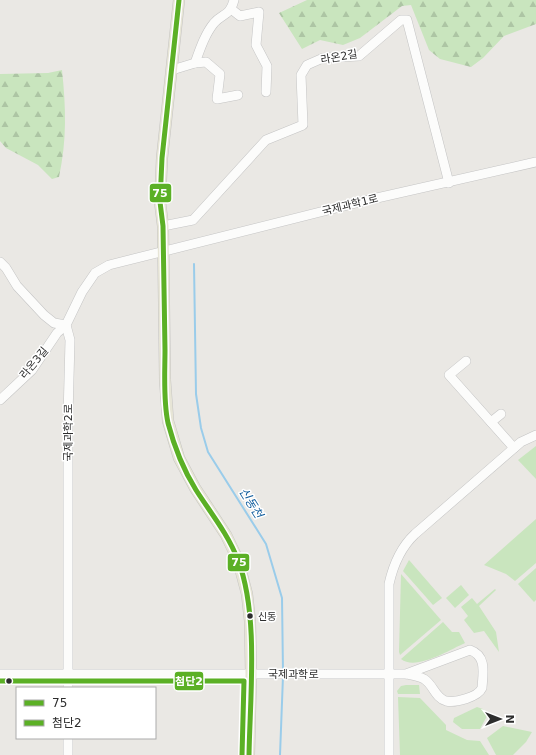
<svg xmlns="http://www.w3.org/2000/svg" width="536" height="755" viewBox="0 0 536 755" font-family="'DejaVu Sans','Noto Sans KR',sans-serif">
  <style>
    .grass { fill: #c9e5be }
    .forest { fill: url(#forest-firs) }
    .lines { fill: none; stroke-linecap: round; stroke-linejoin: round }
    .stream { stroke: #9accea; stroke-width: 2 }
    .minor-casing { stroke: #c4c4c4; stroke-width: 10 }
    .major-casing { stroke: #c6c5c3; stroke-width: 12 }
    .minor { stroke: #fcfcfb; stroke-width: 9 }
    .major { stroke: #e7e5d6; stroke-width: 11 }
    .bus-1-casing { stroke: #fff; stroke-width: 8 }
    .bus-2-casing { stroke: #fff; stroke-width: 8 }
    .bus-1 { stroke: #5bb025; stroke-width: 5 }
    .bus-2 { stroke: #5bb025; stroke-width: 5 }
    .bus-dot { fill: #2d2d2d; stroke: #fff; stroke-width: 1.5 }
    .labels { text-anchor: middle; dominant-baseline: central; stroke-width: 3; stroke-linejoin: round; paint-order: stroke }
    .bus-label { font-size: 10px; fill: #2d2d2d; stroke: #fff; text-anchor: start }
    .street-label { font-size: 11px; fill: #2d2d2d; stroke: #fff }
    .water-label { font-size: 12px; font-style: italic; fill: #115d9d; stroke: #fff }
    .line-badge { stroke: #fff; stroke-width: 1.5 }
    .badge-label { font-size: 11px; text-anchor: middle; font-weight: bold; fill: #fff }
  </style>
  <defs>
    <pattern id="forest-firs" width="22" height="20" patternUnits="userSpaceOnUse"><rect width="22" height="20" fill="#c9e5be"/><path d="M5 1l3.5 6h-7zM16 11l3.5 6h-7z" fill="#adc5a4"/></pattern>
  </defs>
  <rect width="100%" height="100%" fill="#eae8e4"/>
  <g class="grass">
    <path d="M536 446V479L518 460Z"/>
    <path d="M536 519V563L515 581 506 574 484 565Z"/>
    <path d="M409 560 442 598 433 605 403 571Z"/>
    <path d="M536 568V600L534 602 518 584Z"/>
    <path d="M401 574 441 620 400 655 399 652Z"/>
    <path d="M461 585 469 595 455 608 446 598Z"/>
    <path d="M495 589 496 590 479 606 496 632 499 652 484 631 474 633 464 620 468 616 461 607 472 598 477 604Z"/>
    <path d="M443 622 452 632H459L465 643C449 650 416 671 401 659Z"/>
    <path d="M406 685H419L420 694H398L397 691 401 686Z"/>
    <path d="M398 697 420 698 446 725V730L467 740 480 741 489 755H400Z"/>
    <path d="M477 707 483 709 487 716 480 729H462L453 722 454 718Z"/>
    <path d="M503 726 532 732 526 742 513 755H496L487 738Z"/>
  </g>
  <g class="forest">
    <path d="M307 0H536V24L504 36 483 58 471 67 440 59 429 50 411 5 402 6 360 38 343 45 320 40 302 49 279 13Z"/>
    <path d="M62 70C66 108 67 140 59 177L52 179 38 165 6 148 0 141V74L48 73Z"/>
  </g>
  <g class="lines">
    <g class="stream">
      <path d="M194 264 196 394 201 428 208 452 266 544 282 598 283 672"/>
      <path d="M280 755 283 676"/>
    </g>
    <defs>
      <g id="minor">
        <path d="M231 9 240 16 259 12 256 45 267 66 266 92"/>
        <path d="M195 63 206 62 220 74 217 99 238 95"/>
        <path d="M172 70 195 63C200 49 205 34 214 23 223 13 230 16 234 0"/>
        <path d="M163 226 193 220 266 140 303 125 301 75 307 65 323 58 359 56 401 20H407L449 183"/>
        <path d="M0 262 6 268 17 286 44 315 54 323 66 325"/>
        <path d="M466 361 449 375 514 448"/>
        <path d="M0 400 32 370 57 333 66 325"/>
        <path d="M491 422 501 414"/>
        <path d="M0 674H406C411 675 418 676 424 679 433 684 435 698 446 701 456 703 478 697 482 688 483 673 487 656 470 650L406 674"/>
        <path d="M68 688V417L70 340 66 325 82 292 95 273 109 265 368 200 536 162"/>
        <path d="M68 738V755"/>
        <path d="M389 755V584C393 566 400 548 415 534L521 442 536 435"/>
      </g>
      <path id="major" d="M179 0 162 158 160 202 163 226 165 380 168 421 179 458 195 488 226 535 238 560 247 594 250 621 251 674 249 755"/>
    </defs>
    <use href="#minor" class="minor-casing"/>
    <use href="#major" class="major-casing"/>
    <use href="#minor" class="minor"/>
    <use href="#major" class="major"/>
    <defs>
      <path id="bus-1" d="M179 0 162 158 160 202 163 226C164 267 164 309 165 350 165 373 163 400 168 423 174 446 183 469 196 490 210 512 228 534 238 560 259 615 250 696 249 755"/>
      <path id="bus-2" d="M0 681H244L242 755"/>
    </defs>
    <use href="#bus-1" class="bus-1-casing"/>
    <use href="#bus-2" class="bus-2-casing"/>
    <use href="#bus-1" class="bus-1"/>
    <use href="#bus-2" class="bus-2"/>
  </g>
  <g class="bus-dot">
    <circle cx="250" cy="616" r="3.5"/>
    <circle cx="9" cy="681" r="3.5"/>
  </g>
  <g class="labels">
    <g class="bus-label">
      <text x="258" y="616">신동</text>
    </g>
    <g class="street-label">
      <text transform="translate(339 57) rotate(-10)">라온2길</text>
      <text transform="translate(350 205) rotate(-14)">국제과학1로</text>
      <text transform="translate(34 363) rotate(-50)">라온3길</text>
      <text transform="translate(68 433) rotate(-90)">국제과학2로</text>
      <text x="293" y="674">국제과학로</text>
    </g>
    <g class="water-label">
      <text transform="translate(251 503) rotate(58)">신동천</text>
    </g>
  </g>
  <g class="line-badge">
    <rect x="149" y="183" width="23" height="20" rx="4" fill="#5bb025"/>
    <rect x="227" y="553" width="23" height="19" rx="4" fill="#5bb025"/>
    <rect x="174" y="671" width="30" height="20" rx="4" fill="#5bb025"/>
  </g>
  <g class="badge-label">
    <text x="160" y="197">75</text>
    <text x="239" y="566">75</text>
    <text x="189" y="685">첨단2</text>
  </g>
  <rect x="16" y="687" width="140" height="52" fill="#ffffff" stroke="#ababab"/>
  <rect x="24" y="700" width="20" height="6" fill="#5bb025" stroke="#ababab"/>
  <text x="52" y="707" font-size="12" fill="#2d2d2d">75</text>
  <rect x="24" y="720" width="20" height="6" fill="#5bb025" stroke="#ababab"/>
  <text x="52" y="727" font-size="12" fill="#2d2d2d">첨단2</text>
  <g transform="translate(500 719) rotate(90)" stroke="#ffffff" stroke-width="3" paint-order="stroke">
  <path d="M0-3L7 15L0 10L-7 15Z" fill="#2d2d2d"/>
  <text y="-6" font-size="11" font-weight="bold" text-anchor="middle" fill="#2d2d2d">N</text>
  </g>
</svg>
